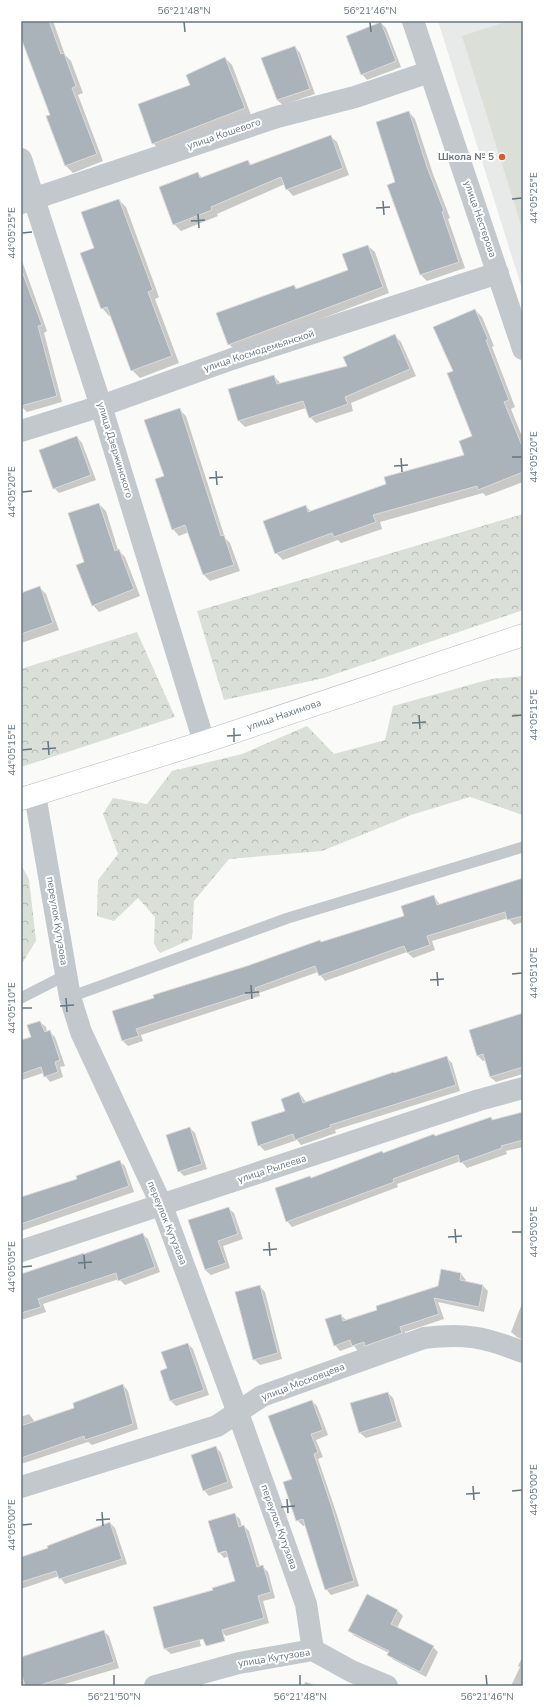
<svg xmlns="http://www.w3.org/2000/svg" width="544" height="1707" viewBox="0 0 544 1707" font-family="'Nunito Sans',sans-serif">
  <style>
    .built { fill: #e8e9e9 }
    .forest { fill: url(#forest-crowns) }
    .park { fill: #dadfd7 }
    .shadow { fill: #0003; fill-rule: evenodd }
    .building { fill: #aab3b9; stroke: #dcdcda }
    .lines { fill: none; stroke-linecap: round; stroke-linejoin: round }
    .secondary-casing { stroke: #b3babf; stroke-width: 23 }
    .lane { stroke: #c3c8cc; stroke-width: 11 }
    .street { stroke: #c3c8cc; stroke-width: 22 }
    .secondary { stroke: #fff; stroke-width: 22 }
    .ticks { fill: none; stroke: #657683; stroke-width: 1.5 }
    .poi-dot { fill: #e4572e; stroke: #fff; stroke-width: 1.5 }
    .labels { text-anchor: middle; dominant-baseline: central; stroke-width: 4; stroke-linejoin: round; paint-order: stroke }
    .street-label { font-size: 10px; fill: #657683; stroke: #fff }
    .poi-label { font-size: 10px; font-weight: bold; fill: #657683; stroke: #fff; text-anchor: end }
    .neatline { fill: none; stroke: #657683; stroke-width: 1.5 }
    .ticks-label { font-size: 10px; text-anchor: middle; fill: #657683 }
  </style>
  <defs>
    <pattern id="forest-crowns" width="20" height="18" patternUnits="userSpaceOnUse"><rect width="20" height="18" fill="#dadfd7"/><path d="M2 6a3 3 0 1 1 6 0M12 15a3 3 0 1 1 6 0" fill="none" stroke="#b4b9b4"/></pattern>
  </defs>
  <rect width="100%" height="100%" fill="#fafaf8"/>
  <path class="built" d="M438 21H523V292Z"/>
  <g class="forest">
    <path d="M523 514V610L324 678 224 700 197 611Z"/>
    <path d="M137 632 175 717 21 767V669Z"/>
    <path d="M523 676V815L470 797 411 815 322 851 229 859 194 901 192 939 160 953 154 944 155 917 138 898 114 921 97 916 98 880 118 854 103 814 113 798 147 804 172 771 242 754 307 726 334 754 385 740 393 706 491 679Z"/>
    <path d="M21 865 29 879 36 941 21 965Z"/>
  </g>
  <path class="park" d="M509 21H523V231L462 36Z"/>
  <g class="shadow">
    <path d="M21 21H53L65 55 71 61 83 93 78 95 103 161 73 173 65 165 51 115 21 34Z"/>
    <path d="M381 23 386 28 401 67 367 80 362 74Z"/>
    <path d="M295 47 300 53 315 94 283 105 277 100Z"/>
    <path d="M225 58 232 65 251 115 160 150 153 143 191 86Z"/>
    <path d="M409 112 415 119 433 174 450 218 448 219 465 268 427 281 421 275 388 185 396 182Z"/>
    <path d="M330 136 337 142 349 175 293 196 287 189 285 184 217 214 218 216 181 231 174 224 198 173 202 178 248 161 252 165Z"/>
    <path d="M119 200 126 207 159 297 155 299 179 363 140 378 132 370 111 315 109 316 102 308Z"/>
    <path d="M368 246 375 252 389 293 236 351 229 344 294 286 298 289 349 271Z"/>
    <path d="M21 258 47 331 44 333 62 402 27 412 21 406Z"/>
    <path d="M475 310 482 317 494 346 492 347 515 407 511 409 523 439V482L486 496 483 493 380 522 382 529 341 543 338 540 283 560 276 553 306 506 311 512 465 456 473 436 454 372Z"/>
    <path d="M395 336 401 342 416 376 351 403 353 411 316 423 310 417 306 408 245 427 238 420 274 376 281 384 348 367Z"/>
    <path d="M179 409 186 416 225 538 230 543 240 571 210 581 204 575 189 532 179 536 173 529Z"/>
    <path d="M77 437 82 443 96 480 59 493 54 488Z"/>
    <path d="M99 504 106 511 118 550 125 557 140 596 99 612 93 605 86 563Z"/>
    <path d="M40 588 46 594 59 630 21 643V594Z"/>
    <path d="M523 880V922L514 925 508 918 432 941 435 950 413 958 407 952 325 981 318 972 259 993 260 996 141 1035 143 1041 128 1046 123 1041 113 1012 320 941 322 943 405 916 434 896 440 905Z"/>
    <path d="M523 1014V1074L496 1082 490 1077 486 1060 483 1061 478 1056 470 1031Z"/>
    <path d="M40 1022 46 1027 47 1032H50L55 1037 65 1066 60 1067 63 1077 50 1082 43 1073 22 1080 21 1041 32 1038Z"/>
    <path d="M447 1058 452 1063 460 1091 335 1130 336 1133 301 1145 297 1140 265 1151 259 1145 299 1093 304 1099 306 1103Z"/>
    <path d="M523 1113V1147L506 1151 507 1154 467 1168 461 1161 397 1184 398 1187 292 1227 287 1221 311 1179 491 1118 494 1121Z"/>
    <path d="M190 1128 195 1133 207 1169 184 1176 179 1171Z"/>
    <path d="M119 1161 125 1166 134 1192 21 1231V1198L78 1179Z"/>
    <path d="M228 1208 234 1213 243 1239 223 1246 230 1268 211 1275 205 1270Z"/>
    <path d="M142 1234 148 1239 160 1272 125 1285 119 1279 43 1304 46 1312 21 1320V1275Z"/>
    <path d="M461 1274 466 1280 465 1282 483 1286 488 1291 484 1312 438 1302 444 1319 405 1332 407 1338 358 1351 354 1346 340 1351 335 1345 341 1315 346 1320 378 1310 438 1286Z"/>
    <path d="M259 1286 265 1292 282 1359 260 1365 254 1359Z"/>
    <path d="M523 1301V1340L517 1337 511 1332Z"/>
    <path d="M188 1344 193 1349 209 1395 176 1406 171 1401 161 1371 168 1369Z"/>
    <path d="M123 1385 128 1391 138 1429 92 1445 88 1442 21 1464V1417L29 1414 35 1422 76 1408Z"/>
    <path d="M388 1393 393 1398 402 1427 366 1438 360 1433Z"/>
    <path d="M312 1401 317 1406 328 1435 316 1440 323 1457 318 1459 337 1515 359 1586 331 1595 326 1589 306 1525 303 1526 297 1520 293 1479Z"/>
    <path d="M216 1447 221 1453 233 1488 209 1496 204 1490Z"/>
    <path d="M234 1514 240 1519 242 1527 244 1526 249 1531 260 1567 262 1566 268 1572 275 1598 263 1601 269 1623 226 1636 222 1632 199 1638 201 1646 171 1654 165 1649 154 1608 214 1591 236 1582 229 1556 224 1558 219 1552ZM231 1550 221 1553V1551Z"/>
    <path d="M110 1523 115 1528 127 1564 65 1584 59 1576 21 1589V1558L92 1534 91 1529Z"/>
    <path d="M398 1611 403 1616 397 1628 433 1647 438 1652 426 1677 394 1660 388 1655 389 1653 355 1636 350 1631Z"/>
    <path d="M103 1631 109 1636 119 1668 58 1686H21V1658Z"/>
    <path d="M523 1656V1686H511L520 1667 518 1666Z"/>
    <path d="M305 1682 319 1686H304Z"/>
  </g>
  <g class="building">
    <path d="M21 21H49L61 54 64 53 76 86 72 88 97 154 65 166 46 116 50 115 21 38Z"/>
    <path d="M381 22 396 61 361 75 346 36Z"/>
    <path d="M295 46 310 89 277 100 261 58Z"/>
    <path d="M225 57 245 108 152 144 138 104 190 85 186 75Z"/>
    <path d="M409 111 427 167 444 211 442 212 459 262 420 275 387 185 395 182 376 122Z"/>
    <path d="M331 135 343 168 286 190 281 177 211 207 212 210 173 225 159 187 198 172 200 178 248 160 250 165Z"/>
    <path d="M119 199 153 290 148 292 172 356 131 371 107 307 101 309 80 253 94 248 81 212Z"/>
    <path d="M368 245 383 287 228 345 216 313 294 285 296 289 348 270 342 254Z"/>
    <path d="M23 274 42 325 38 326 57 396 21 406V275Z"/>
    <path d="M475 309 488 339 486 340 509 400 504 402 523 448V472L478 490 477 486 373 515 376 522 334 537 332 533 275 554 263 521 306 505 308 512 386 484 384 477 464 455 459 441 472 436 447 373 453 371 433 327Z"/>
    <path d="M395 334 410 369 345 397 348 404 309 418 303 401 238 421 228 389 274 375 277 384 347 366 343 357Z"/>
    <path d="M180 408 221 536 224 535 234 565 203 575 185 525 172 530 155 479 164 476 144 420Z"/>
    <path d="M77 436 91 475 53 489 39 450Z"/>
    <path d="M99 503 115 551 119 549 134 589 92 606 76 565 84 562 68 513Z"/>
    <path d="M40 586 53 623 21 634V593Z"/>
    <path d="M523 878V916L507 920 505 912 427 936 430 945 407 953 404 946 319 976 315 966 255 988 256 991 136 1029 139 1036 122 1041 112 1011 154 998 153 995 247 966 320 940 321 942 404 916 401 906 434 895 437 905Z"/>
    <path d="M523 1013V1067L490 1077 483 1054 477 1056 469 1030Z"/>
    <path d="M40 1021 45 1032 50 1030 60 1060 55 1062 58 1072 44 1077 41 1067 21 1074V1040L31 1037 27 1025Z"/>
    <path d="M447 1056 456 1085 330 1125 331 1127 295 1140 293 1134 258 1146 251 1122 285 1111 281 1099 299 1092 303 1103 394 1072V1073Z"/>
    <path d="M523 1112V1140L501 1146 502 1148 460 1163 458 1155 393 1179 394 1182 286 1222 275 1188 310 1176 311 1178 382 1151 383 1153 434 1134 435 1136 491 1117 492 1120Z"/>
    <path d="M190 1127 202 1164 178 1172 166 1135Z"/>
    <path d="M120 1160 129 1186 21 1224V1197L77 1179 76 1176Z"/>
    <path d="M229 1207 238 1234 218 1241 226 1263 205 1270 188 1220Z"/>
    <path d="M143 1233 155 1267 118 1281 116 1273 38 1299 41 1307 21 1313V1274L84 1253V1254Z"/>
    <path d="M441 1269 461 1273 460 1280 483 1285 479 1307 434 1298 439 1314 400 1327 402 1333 365 1346 364 1342 352 1346 350 1340 334 1346 325 1319 341 1314 343 1321 377 1310 376 1306 438 1286Z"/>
    <path d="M260 1285 278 1353 253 1360 235 1292Z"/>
    <path d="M188 1343 204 1390 170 1401 160 1371 167 1368 161 1352Z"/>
    <path d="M123 1384 133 1424 85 1440 84 1436 21 1458V1426L74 1408 73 1403Z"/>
    <path d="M388 1392 397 1421 359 1433 350 1403Z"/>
    <path d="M312 1400 323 1430 311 1434 318 1452 314 1454 332 1508 354 1581 325 1590 303 1519 296 1521 283 1482 292 1479 268 1416Z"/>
    <path d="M216 1446 228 1482 203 1491 191 1455Z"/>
    <path d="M235 1513 239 1527 244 1525 257 1567 263 1565 271 1592 258 1596 264 1618 222 1630 225 1641 206 1646 203 1639 164 1649 153 1607 213 1590 212 1588 235 1581 226 1551 218 1553 208 1521Z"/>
    <path d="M110 1522 122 1559 59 1579 56 1571 21 1582V1557L48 1548 47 1546Z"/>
    <path d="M367 1594 398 1610 391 1624 434 1646 420 1672 387 1655 389 1651 348 1631Z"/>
    <path d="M104 1630 114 1662 37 1686H25L21 1673V1657Z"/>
  </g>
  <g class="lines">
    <defs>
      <path id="secondary" d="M21 799 204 742 523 635"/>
    </defs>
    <use href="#secondary" class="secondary-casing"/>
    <g class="lane">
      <path d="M70 997 288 918 523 847"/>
      <path d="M21 998 66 975"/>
    </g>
    <g class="street">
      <path d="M413 21 523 349"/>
      <path d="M21 159 101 406 204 742"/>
      <path d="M21 203 277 117 355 97 429 72"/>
      <path d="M21 431 101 406 232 359 498 273"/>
      <path d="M35 795 70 997 81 1032 162 1206 238 1413 306 1604 313 1650"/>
      <path d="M21 1251 479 1100 523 1088"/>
      <path d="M21 1487 217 1426 262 1396 424 1338C466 1333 484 1337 523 1352"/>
      <path d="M155 1686 239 1663 313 1650 351 1671 387 1686"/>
    </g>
    <use href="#secondary" class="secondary"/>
  </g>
  <path class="ticks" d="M184 22 185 32M370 22 371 32M512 199 522 198M383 201 384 215M376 208 390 207M198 214 199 228M191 221 205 220M22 233 32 232M512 457H522M401 458 402 472M394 466 408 465M216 471 217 485M209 478 223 477M22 492 32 491M419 715 420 729M512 716 522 715M412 723 426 722M234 728V742M227 736 241 735M48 741 49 755M42 749 56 748M22 750 32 749M437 972 438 986M512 974 522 973M430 980 444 979M251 985 252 999M245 993 259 992M66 998 67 1012M60 1006 74 1005M22 1008H32M455 1229 456 1243M512 1232H522M448 1237 462 1236M269 1242 270 1256M263 1250 277 1249M84 1255 85 1269M78 1263 92 1262M22 1267 32 1266M473 1486 474 1500M512 1491 522 1490M466 1494 480 1493M287 1499 288 1513M281 1507 295 1506M102 1512 103 1526M96 1520 110 1519M22 1525 32 1524M114 1675V1685M300 1675V1685M486 1675 487 1685"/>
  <circle class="poi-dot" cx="502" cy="157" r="4"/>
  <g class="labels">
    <g class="street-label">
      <text transform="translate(224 134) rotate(-19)">улица Кошевого</text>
      <text transform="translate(480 219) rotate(71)">улица Нестерова</text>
      <text transform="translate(259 351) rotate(-18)">улица Космодемьянской</text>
      <text transform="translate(115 450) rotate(73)">улица Дзержинского</text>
      <text transform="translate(284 715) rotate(-19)">улица Нахимова</text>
      <text transform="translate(57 921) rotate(81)">переулок Кутузова</text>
      <text transform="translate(272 1169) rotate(-18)">улица Рылеева</text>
      <text transform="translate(167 1223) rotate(68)">переулок Кутузова</text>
      <text transform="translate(303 1382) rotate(-21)">улица Московцева</text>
      <text transform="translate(279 1527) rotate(70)">переулок Кутузова</text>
      <text transform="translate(274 1658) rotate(-9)">улица Кутузова</text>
    </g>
    <g class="poi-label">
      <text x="494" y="157">Школа № 5</text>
    </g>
  </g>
  <rect width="544" height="1707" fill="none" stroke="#ffffff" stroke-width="44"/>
  <rect x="22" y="22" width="500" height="1663" class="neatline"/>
  <g class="ticks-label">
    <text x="184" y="14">56°21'48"N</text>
    <text x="370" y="14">56°21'46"N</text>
    <text transform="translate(533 198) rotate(-90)" y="4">44°05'25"E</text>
    <text transform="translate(11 233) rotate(-90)" y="4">44°05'25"E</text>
    <text transform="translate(533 457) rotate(-90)" y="4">44°05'20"E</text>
    <text transform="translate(11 492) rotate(-90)" y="4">44°05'20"E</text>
    <text transform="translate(533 715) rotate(-90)" y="4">44°05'15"E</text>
    <text transform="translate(11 750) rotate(-90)" y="4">44°05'15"E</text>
    <text transform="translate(533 973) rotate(-90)" y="4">44°05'10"E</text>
    <text transform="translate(11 1008) rotate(-90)" y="4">44°05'10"E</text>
    <text transform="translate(533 1232) rotate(-90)" y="4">44°05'05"E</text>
    <text transform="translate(11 1267) rotate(-90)" y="4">44°05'05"E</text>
    <text transform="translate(533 1490) rotate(-90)" y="4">44°05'00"E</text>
    <text transform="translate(11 1525) rotate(-90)" y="4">44°05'00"E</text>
    <text x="114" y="1700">56°21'50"N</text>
    <text x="300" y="1700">56°21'48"N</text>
    <text x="487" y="1700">56°21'46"N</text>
  </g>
</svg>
